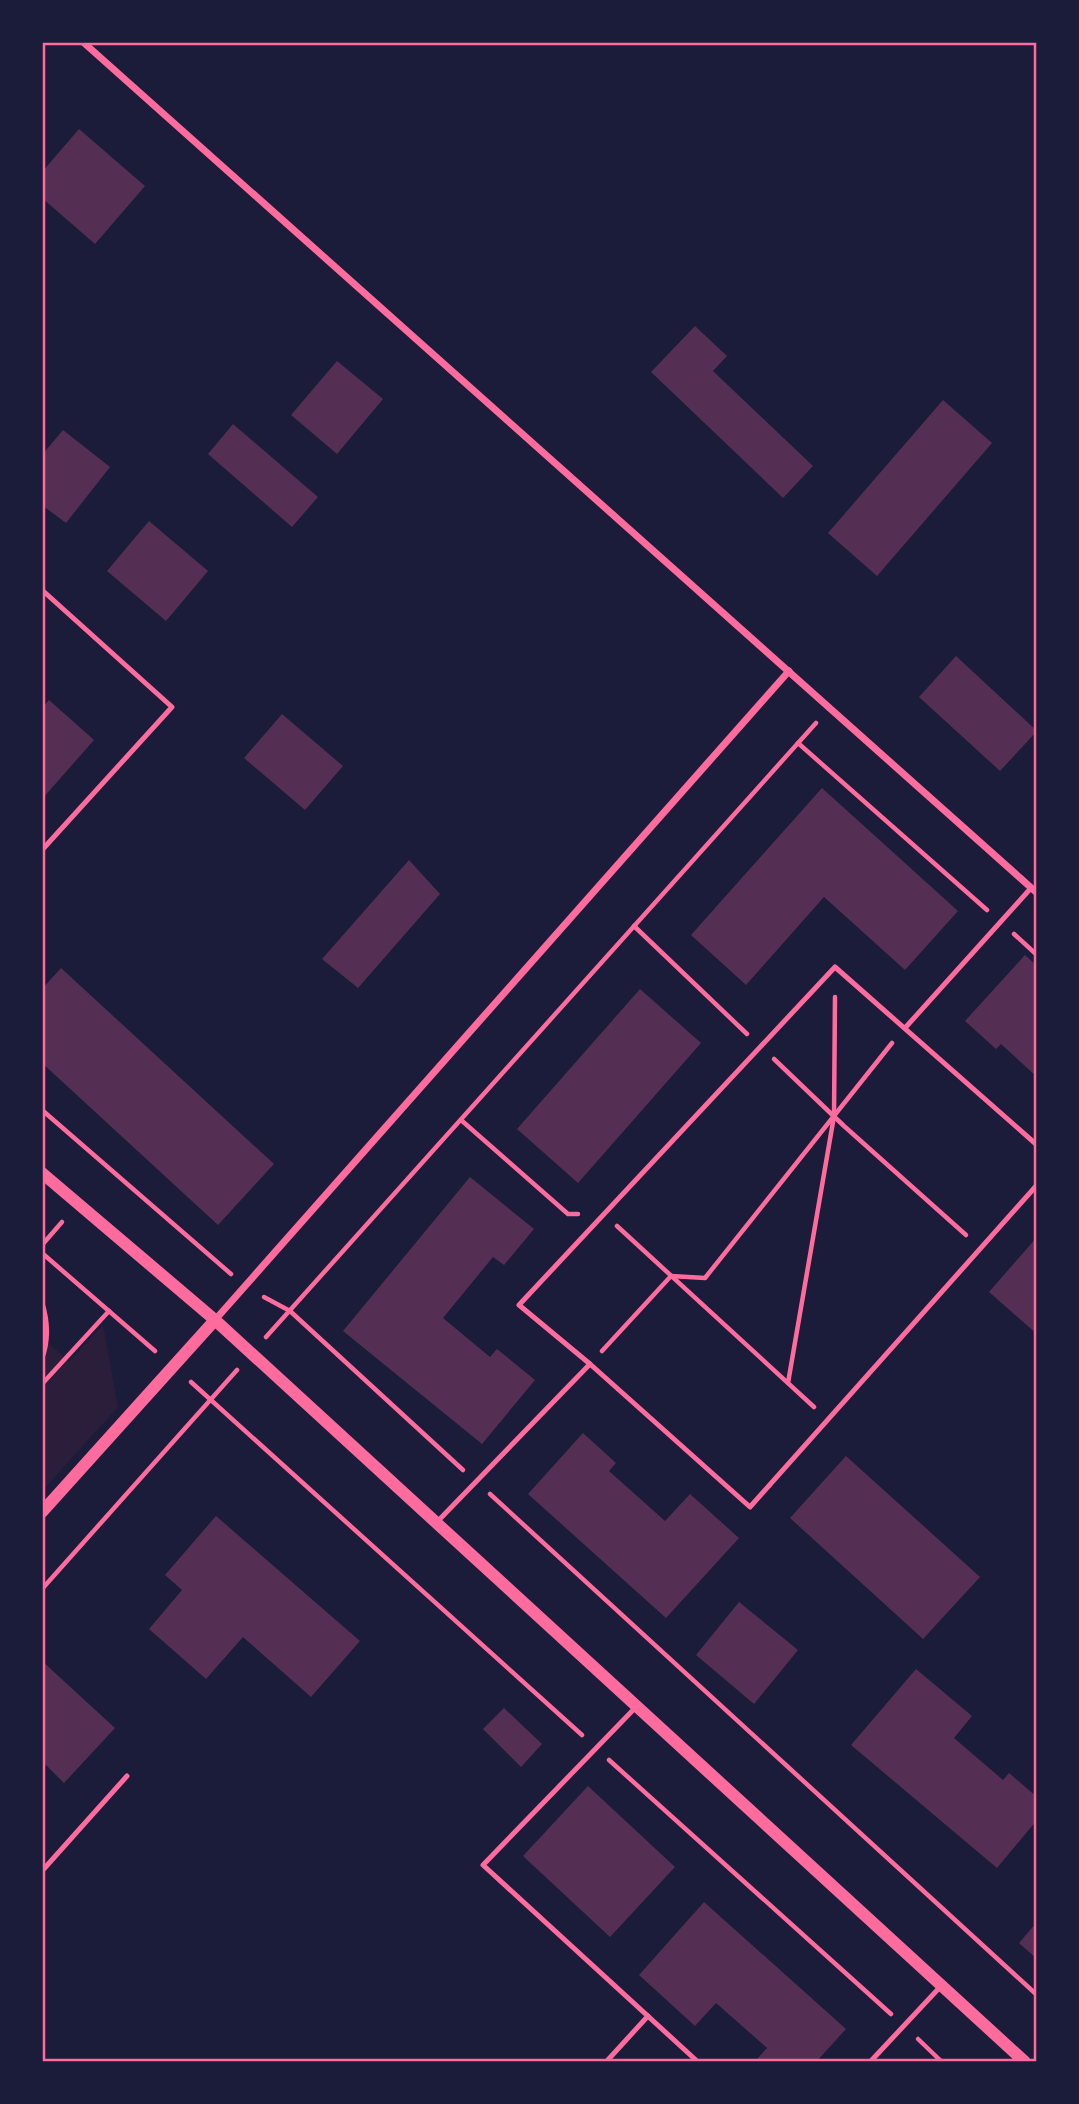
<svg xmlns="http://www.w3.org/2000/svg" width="1079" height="2104" viewBox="0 0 1079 2104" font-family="Inter,sans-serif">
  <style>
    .green { fill: #2a1e3b }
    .building { fill: #542f53 }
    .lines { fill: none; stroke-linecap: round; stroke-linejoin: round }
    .path { stroke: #ff6b9d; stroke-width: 4.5 }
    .service { stroke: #ff6b9d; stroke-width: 5 }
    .minor { stroke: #ff6b9d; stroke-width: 7 }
    .tertiary { stroke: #ff6b9d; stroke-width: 12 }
    .neatline { fill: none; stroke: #ff6b9d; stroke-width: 2.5 }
  </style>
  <rect width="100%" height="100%" fill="#1b1b3a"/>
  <path class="green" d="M103 1325 118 1407 42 1491V1337L69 1362Z"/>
  <g class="building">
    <path d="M79 129 145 186 95 244 42 198V172Z"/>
    <path d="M695 326 727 356 713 371 813 466 783 498 651 372Z"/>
    <path d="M337 361 383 399 337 454 291 415Z"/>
    <path d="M943 400 992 443 877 576 828 533Z"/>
    <path d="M233 424 318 497 292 527 208 454Z"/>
    <path d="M63 430 110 467 66 523 42 505V455Z"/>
    <path d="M149 521 208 571 166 621 107 571Z"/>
    <path d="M956 656 1037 731 1000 771 919 697Z"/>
    <path d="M49 700 94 740 42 799V708Z"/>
    <path d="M282 714 343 766 305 810 244 758Z"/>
    <path d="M822 788 958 911 905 970 824 897 746 985 691 935Z"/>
    <path d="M409 860 440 894 358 988 322 959Z"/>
    <path d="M1025 955 1037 966V1077L1001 1044 996 1049 965 1021Z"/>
    <path d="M61 968 274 1164 218 1225 42 1063V989Z"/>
    <path d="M640 989 701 1043 578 1183 517 1129Z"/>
    <path d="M470 1177 534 1229 504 1265 493 1257 443 1318 490 1357 497 1349 535 1380 482 1444 343 1331Z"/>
    <path d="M1037 1237V1334L989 1292Z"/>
    <path d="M583 1433 616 1463 609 1471 665 1521 690 1494 739 1538 666 1618 528 1494Z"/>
    <path d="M846 1456 980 1577 923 1639 790 1518Z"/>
    <path d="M216 1516 360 1641 311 1697 243 1637 206 1679 149 1629 182 1590 165 1575Z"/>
    <path d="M739 1602 798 1650 754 1704 696 1655Z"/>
    <path d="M42 1661 115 1728 64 1783 46 1765 42 1770Z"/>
    <path d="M916 1669 972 1716 954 1738 1003 1780 1009 1773 1037 1797V1820L997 1868 851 1745Z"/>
    <path d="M504 1708 542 1744 521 1767 483 1729Z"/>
    <path d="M588 1786 675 1867 610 1937 523 1856Z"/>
    <path d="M704 1902 846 2029 816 2062H761L757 2059 767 2048 716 2003 695 2026 639 1975Z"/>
    <path d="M1037 1922V1959L1019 1943Z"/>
  </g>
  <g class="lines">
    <g class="path">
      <path d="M798 743 987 910"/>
      <path d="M634 926 747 1034"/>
      <path d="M1014 934 1037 955"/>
      <path d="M774 1059 844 1126 966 1235"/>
      <path d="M42 1110 231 1274"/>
      <path d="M461 1120 568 1214H578"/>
      <path d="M617 1226 814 1407"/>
      <path d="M42 1245 62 1222"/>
      <path d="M42 1253 155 1351"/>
      <path d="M264 1297 290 1311 463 1470"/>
      <path d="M42 1302C48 1321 49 1340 42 1359"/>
      <path d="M266 1337 816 723"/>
      <path d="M602 1351 671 1276 705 1278 892 1043"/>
      <path d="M191 1382 582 1735"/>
      <path d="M788 1383 834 1116 835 997"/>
      <path d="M42 1384 109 1311"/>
      <path d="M490 1494 1037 1995"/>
      <path d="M42 1589 237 1370"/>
      <path d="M609 1760 891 2014"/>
      <path d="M918 2039 942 2062"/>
    </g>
    <g class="service">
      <path d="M42 590 172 707 42 850"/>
      <path d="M905 1028 1031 888"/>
      <path d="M1037 1145 835 967 519 1305 590 1364 750 1507 1037 1185"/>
      <path d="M436 1523 590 1364"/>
      <path d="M636 1707 483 1865 698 2062"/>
      <path d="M42 1871 127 1776"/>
      <path d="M606 2062 648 2016"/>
      <path d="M870 2062 941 1986"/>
    </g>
    <g class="minor">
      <path d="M83 42 1037 893"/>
      <path d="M215 1320 789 671"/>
    </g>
    <g class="tertiary">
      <path d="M42 1173 215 1320 1025 2062"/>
      <path d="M42 1512 215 1320"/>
    </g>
  </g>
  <rect width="1079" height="2104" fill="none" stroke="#1b1b3a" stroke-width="88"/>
  <rect x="44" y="44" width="991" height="2016" class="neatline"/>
</svg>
